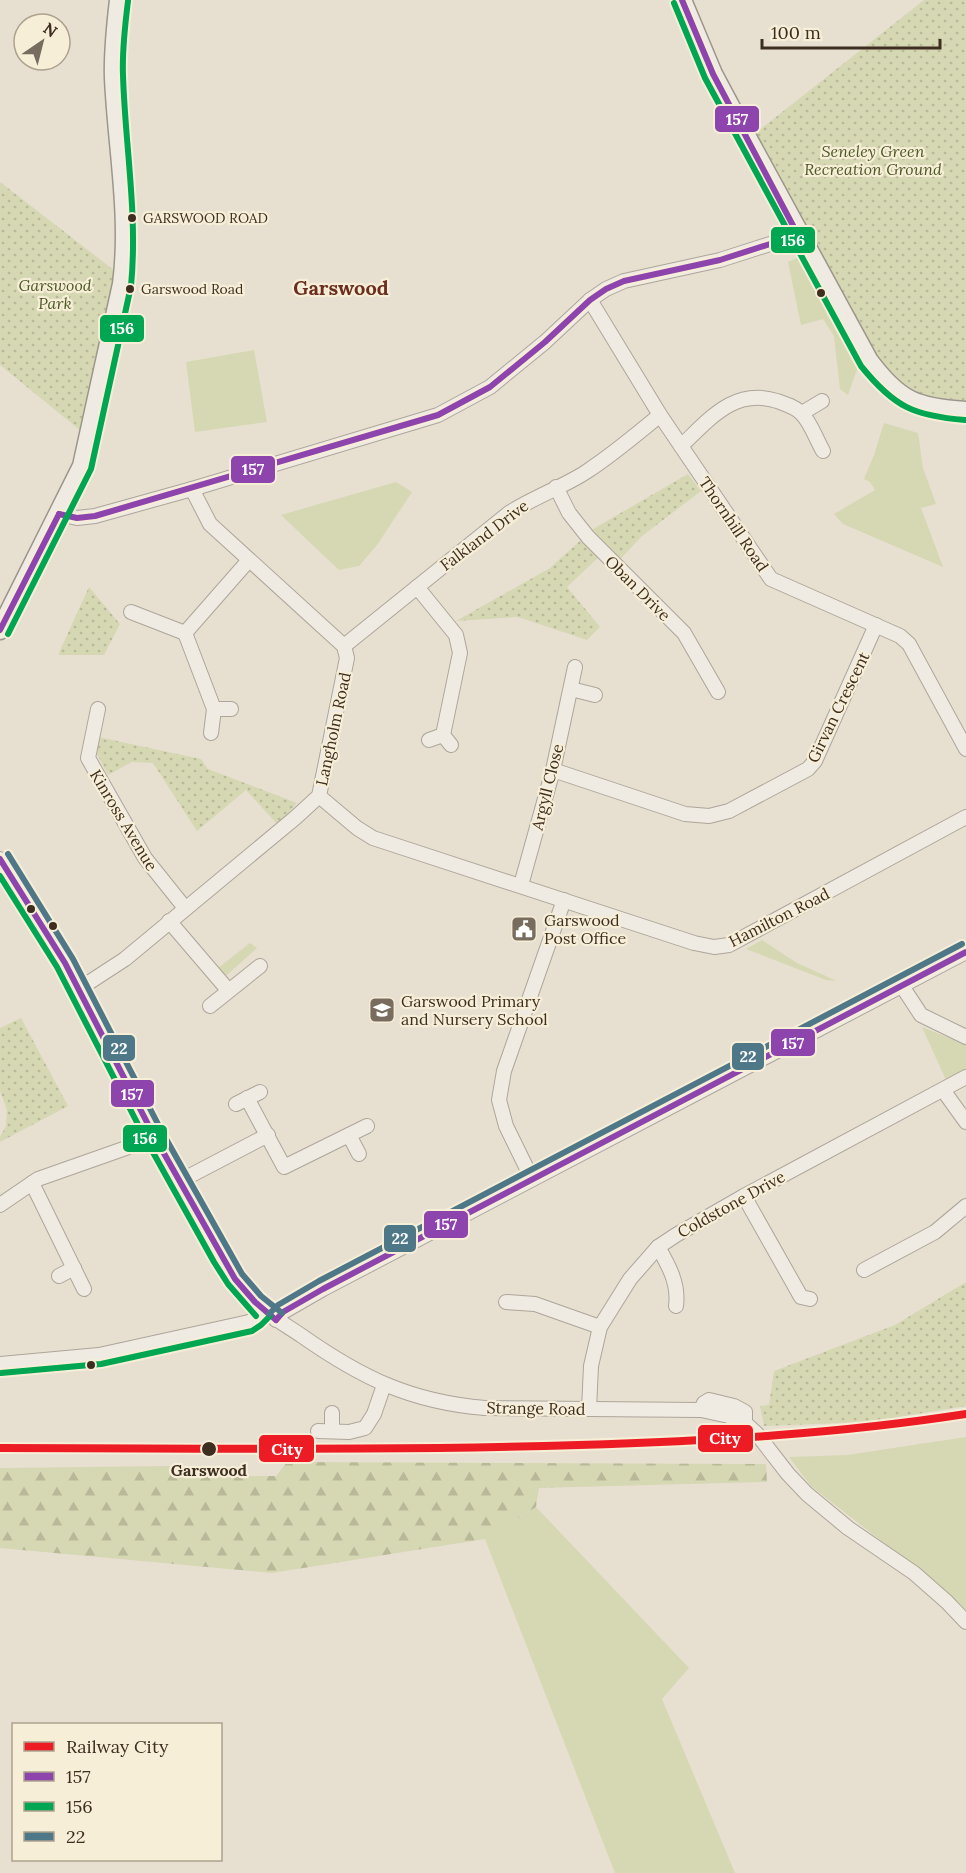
<svg xmlns="http://www.w3.org/2000/svg" width="966" height="1873" viewBox="0 0 966 1873" font-family="Lora,serif">
  <style>
    .grass { fill: #d6d7b3 }
    .forest { fill: url(#forest-firs) }
    .park { fill: url(#park-dots) }
    .lines { fill: none; stroke-linecap: round; stroke-linejoin: round }
    .street-casing { stroke: #ada599; stroke-width: 16 }
    .secondary-casing { stroke: #9c958a; stroke-width: 21 }
    .street { stroke: #efebe3; stroke-width: 14 }
    .secondary { stroke: #efebe3; stroke-width: 18 }
    .bus-1-casing { stroke: #f7eed8; stroke-width: 10 }
    .bus-2-casing { stroke: #f7eed8; stroke-width: 10 }
    .bus-3-casing { stroke: #f7eed8; stroke-width: 10 }
    .bus-1 { stroke: #8e44ad; stroke-width: 6 }
    .bus-2 { stroke: #00a651; stroke-width: 6 }
    .bus-3 { stroke: #4e7888; stroke-width: 6 }
    .rail-1-casing { stroke: #f7eed8; stroke-width: 12 }
    .rail-1 { stroke: #ed1c24; stroke-width: 8 }
    .bus-dot { fill: #3d2e20; stroke: #f7eed8; stroke-width: 2 }
    .labels { text-anchor: middle; dominant-baseline: central; stroke-width: 4.5; stroke-linejoin: round; paint-order: stroke }
    .bus-label { font-size: 14px; fill: #3d2e20; stroke: #f7eed8; text-anchor: start }
    .park-label { font-size: 16px; font-style: italic; fill: #4d5a26; stroke: #f7eed8 }
    .street-label { font-size: 16px; fill: #3d2e20; stroke: #f7eed8 }
    .poi-label { font-size: 16px; fill: #3d2e20; stroke: #f7eed8; text-anchor: start }
    .stop-label { font-size: 16px; font-weight: bold; fill: #3d2e20; stroke: #f7eed8 }
    .quarter-label { font-size: 20px; font-weight: bold; fill: #6b2e1e; stroke: #f7eed8 }
    .line-badge { stroke: #f7eed8; stroke-width: 2 }
    .badge-label { font-size: 16px; text-anchor: middle; font-weight: bold; fill: #fff }
  </style>
  <defs>
    <pattern id="forest-firs" width="22" height="20" patternUnits="userSpaceOnUse" patternTransform="scale(1.5)"><rect width="22" height="20" fill="#d6d7b3"/><path d="M5 1l3.5 6h-7zM16 11l3.5 6h-7z" fill="#b9b99a"/></pattern>
    <pattern id="park-dots" width="8" height="8" patternUnits="userSpaceOnUse" patternTransform="scale(1.5)"><rect width="8" height="8" fill="#d6d7b3"/><path d="M2 2h.1M6 6h.1" fill="none" stroke="#b9b99a" stroke-width="1.8" stroke-linecap="round"/></pattern>
  </defs>
  <rect width="100%" height="100%" fill="#e7e0d1"/>
  <g class="grass">
    <path d="M797 258 834 314 860 361 848 395 840 389 834 336 823 319 801 325 788 262Z"/>
    <path d="M254 350 267 422 195 432 186 362Z"/>
    <path d="M884 423 918 433 923 468 936 504 921 508 943 567 843 524 834 514 875 490 870 482 864 479 874 455Z"/>
    <path d="M396 482 412 492 377 545 359 566 339 570 281 515Z"/>
    <path d="M762 940 797 963 837 981 826 980 746 949Z"/>
    <path d="M250 943 257 948 226 976H223L218 968Z"/>
    <path d="M922 1027 966 1045V1068L946 1080Z"/>
    <path d="M966 1437V1610L952 1596 811 1486 789 1457 847 1455Z"/>
    <path d="M536 1507 689 1668 662 1699 735 1873H615L485 1539Z"/>
  </g>
  <path class="forest" d="M287 1462 766 1464 767 1482 539 1488 536 1507 485 1539 272 1573 0 1548V1468L170 1466 186 1476H276Z"/>
  <g class="park">
    <path d="M924 0H966V401L935 397 907 389 881 367 753 135Z"/>
    <path d="M0 182 115 271 86 435 0 365Z"/>
    <path d="M688 474 701 491 642 536 613 567 600 556 567 587 600 627 587 640 518 617 456 621 550 568 593 529Z"/>
    <path d="M89 587 120 624 104 655H58Z"/>
    <path d="M98 737 201 759 208 769 297 803 278 825 246 790 197 831 153 763 132 762 108 775 97 754Z"/>
    <path d="M21 1018 68 1106 0 1142V1137L6 1126 7 1110 0 1091V1028Z"/>
    <path d="M966 1282V1406L868 1422 764 1426 760 1406 769 1405 774 1371 895 1325Z"/>
  </g>
  <g class="lines">
    <defs>
      <g id="street">
        <path d="M590 300 660 415 771 579 900 636 909 644 966 749"/>
        <path d="M802 413 822 401"/>
        <path d="M681 446C709 420 734 387 777 401 785 404 796 407 802 414 811 423 816 439 823 451"/>
        <path d="M556 487 569 513 588 537 684 633 718 692"/>
        <path d="M59 514 77 518 95 516 192 489 438 415 490 387 545 342 590 300 606 289 624 281 720 260 798 235"/>
        <path d="M417 587 456 635 460 653 443 735"/>
        <path d="M131 612 185 633"/>
        <path d="M344 646 509 513C534 497 563 487 586 472 612 455 636 435 660 415"/>
        <path d="M571 689 595 695"/>
        <path d="M98 709 88 758 145 858 185 908"/>
        <path d="M214 709H231"/>
        <path d="M211 733 214 709 185 633 249 560"/>
        <path d="M429 740 443 735 451 745"/>
        <path d="M553 770 685 814 709 816 729 811 808 769 815 761 876 625"/>
        <path d="M319 796 357 828 373 838 694 943 714 947 729 945 966 817"/>
        <path d="M0 859C22 893 45 927 65 963 105 1034 139 1108 179 1179 202 1220 221 1268 255 1302 269 1316 286 1325 302 1336 362 1378 411 1402 485 1408L701 1410 729 1416 745 1423 757 1434 788 1474 807 1494 848 1528 914 1573 947 1602 966 1622"/>
        <path d="M521 885 553 770 575 667"/>
        <path d="M169 921 228 990"/>
        <path d="M902 986 921 1015 966 1037"/>
        <path d="M79 989 125 959 295 818 319 796 347 658 344 646 210 524 192 489"/>
        <path d="M210 1006 260 966"/>
        <path d="M943 1090 966 1122"/>
        <path d="M247 1098 284 1167 367 1126"/>
        <path d="M236 1104 260 1092"/>
        <path d="M349 1135 359 1154"/>
        <path d="M532 1179 506 1126 499 1100 504 1071 564 900"/>
        <path d="M180 1181 268 1135"/>
        <path d="M32 1183 84 1289"/>
        <path d="M744 1196 801 1297 810 1299"/>
        <path d="M0 1205 38 1179 126 1148 153 1134"/>
        <path d="M658 1247C669 1266 679 1284 676 1306"/>
        <path d="M864 1270 935 1232 966 1206"/>
        <path d="M59 1276 74 1268"/>
        <path d="M506 1302 535 1304 600 1327"/>
        <path d="M276 1320 283 1312 323 1289 966 952"/>
        <path d="M0 1364 99 1355 249 1322 256 1318 263 1310"/>
        <path d="M589 1409 591 1366 600 1327 630 1279 658 1247 676 1235 744 1196 966 1077"/>
        <path d="M701 1410 704 1403 709 1400 734 1406 745 1412V1423"/>
        <path d="M318 1431 349 1432 365 1428 374 1414 384 1385"/>
        <path d="M332 1431V1413"/>
      </g>
      <g id="secondary">
        <path d="M682 0 713 74 729 104 869 361C899 401 916 408 966 411"/>
        <path d="M0 630 82 466 122 284C131 216 117 146 114 78 113 52 116 26 119 0"/>
      </g>
    </defs>
    <use href="#street" class="street-casing"/>
    <use href="#secondary" class="secondary-casing"/>
    <use href="#street" class="street"/>
    <use href="#secondary" class="secondary"/>
    <defs>
      <g id="bus-1">
        <path d="M682 0 713 74 798 235"/>
        <path d="M59 514 77 518 95 516 438 415 490 387 545 342 590 300 606 289 624 281 720 260 798 235"/>
        <path d="M0 630 59 514"/>
        <path d="M0 859 65 963 153 1134 235 1279 255 1302 276 1320"/>
        <path d="M276 1320 283 1312 323 1289 966 952"/>
      </g>
      <g id="bus-2">
        <path d="M674 3 705 78 861 366C894 407 914 416 965 420"/>
        <path d="M8 634 91 469 131 286C138 215 125 145 123 75 122 50 125 25 128 1"/>
        <path d="M0 876 57 967 145 1138 214 1262 228 1284 256 1316"/>
        <path d="M1 1373 101 1364 252 1331 261 1325 270 1316"/>
      </g>
      <g id="bus-3">
        <path d="M8 854 73 959 161 1130 242 1274 261 1296 282 1313"/>
        <path d="M269 1314 278 1305 319 1281 962 944"/>
      </g>
    </defs>
    <use href="#bus-1" class="bus-1-casing"/>
    <use href="#bus-2" class="bus-2-casing"/>
    <use href="#bus-3" class="bus-3-casing"/>
    <use href="#bus-1" class="bus-1"/>
    <use href="#bus-2" class="bus-2"/>
    <use href="#bus-3" class="bus-3"/>
    <defs>
      <path id="rail-1" d="M0 1448C193 1448 386 1451 579 1445 708 1441 838 1434 966 1414"/>
    </defs>
    <use href="#rail-1" class="rail-1-casing"/>
    <use href="#rail-1" class="rail-1"/>
  </g>
  <defs>
    <symbol id="civic-square" viewBox="-11 -11 22 22"><rect x="-9" y="-9" width="18" height="18" rx="4" fill="#786c5e" stroke="#f7eed8"/><path d="M-.6-6.5H3V-4.5H.6V-3L4-1V1h2V6H-6V1h2V-1L-.6-3ZM-1.2 2.5V6h2.4V2.5Z" fill="#fff"/></symbol>
    <symbol id="school-square" viewBox="-11 -11 22 22"><rect x="-9" y="-9" width="18" height="18" rx="4" fill="#786c5e" stroke="#f7eed8"/><path d="M0-5L7-2L0 1L-7-2ZM-4 1L0 2.5L4 1V4Q0 6-4 4Z" fill="#fff"/></symbol>
  </defs>
  <g fill-rule="evenodd">
    <use href="#civic-square" x="509" y="914" width="30" height="30"/>
    <use href="#school-square" x="367" y="995" width="30" height="30"/>
  </g>
  <g class="bus-dot">
    <circle cx="132" cy="218" r="5"/>
    <circle cx="130" cy="289" r="5"/>
    <circle cx="821" cy="293" r="5"/>
    <circle cx="31" cy="909" r="5"/>
    <circle cx="53" cy="926" r="5"/>
    <circle cx="91" cy="1365" r="5"/>
    <circle cx="209" cy="1449" r="8"/>
  </g>
  <g class="labels">
    <g class="bus-label">
      <text x="143" y="218">GARSWOOD ROAD</text>
      <text x="141" y="289">Garswood Road</text>
    </g>
    <g class="park-label">
      <text x="873" y="151">Seneley Green<tspan x="873" dy="18">Recreation Ground</tspan></text>
      <text x="55" y="285">Garswood<tspan x="55" dy="18">Park</tspan></text>
    </g>
    <g class="street-label">
      <text transform="translate(734 524) rotate(56)">Thornhill Road</text>
      <text transform="translate(484 535) rotate(-37)">Falkland Drive</text>
      <text transform="translate(638 588) rotate(45)">Oban Drive</text>
      <text transform="translate(838 707) rotate(-64)">Girvan Crescent</text>
      <text transform="translate(333 729) rotate(-78)">Langholm Road</text>
      <text transform="translate(547 787) rotate(-76)">Argyll Close</text>
      <text transform="translate(124 820) rotate(59)">Kinross Avenue</text>
      <text transform="translate(779 917) rotate(-27)">Hamilton Road</text>
      <text transform="translate(731 1204) rotate(-29)">Coldstone Drive</text>
      <text transform="translate(536 1408) rotate(1)">Strange Road</text>
    </g>
    <g class="poi-label">
      <text x="544" y="920">Garswood<tspan x="544" dy="18">Post Office</tspan></text>
      <text x="401" y="1001">Garswood Primary<tspan x="401" dy="18">and Nursery School</tspan></text>
    </g>
    <g class="stop-label">
      <text x="209" y="1470">Garswood</text>
    </g>
    <g class="quarter-label">
      <text x="341" y="287">Garswood</text>
    </g>
  </g>
  <g class="line-badge">
    <rect x="714" y="105" width="46" height="28" rx="6" fill="#8e44ad"/>
    <rect x="770" y="226" width="46" height="28" rx="6" fill="#00a651"/>
    <rect x="99" y="314" width="46" height="29" rx="6" fill="#00a651"/>
    <rect x="230" y="455" width="46" height="29" rx="6" fill="#8e44ad"/>
    <rect x="770" y="1028" width="46" height="29" rx="6" fill="#8e44ad"/>
    <rect x="102" y="1034" width="34" height="28" rx="6" fill="#4e7888"/>
    <rect x="731" y="1042" width="34" height="29" rx="6" fill="#4e7888"/>
    <rect x="110" y="1079" width="45" height="29" rx="6" fill="#8e44ad"/>
    <rect x="122" y="1124" width="46" height="29" rx="6" fill="#00a651"/>
    <rect x="423" y="1210" width="46" height="29" rx="6" fill="#8e44ad"/>
    <rect x="383" y="1224" width="34" height="29" rx="6" fill="#4e7888"/>
    <rect x="697" y="1424" width="57" height="29" rx="6" fill="#ed1c24"/>
    <rect x="258" y="1434" width="57" height="29" rx="6" fill="#ed1c24"/>
  </g>
  <g class="badge-label">
    <text x="737" y="125">157</text>
    <text x="793" y="246">156</text>
    <text x="122" y="334">156</text>
    <text x="253" y="475">157</text>
    <text x="793" y="1049">157</text>
    <text x="119" y="1054">22</text>
    <text x="748" y="1062">22</text>
    <text x="132" y="1100">157</text>
    <text x="145" y="1144">156</text>
    <text x="446" y="1230">157</text>
    <text x="400" y="1244">22</text>
    <text x="725" y="1444">City</text>
    <text x="287" y="1455">City</text>
  </g>
  <rect x="12" y="1723" width="210" height="138" fill="#f7eed8" stroke="#ada18e" stroke-width="1.5"/>
  <rect x="24" y="1742" width="30" height="9" fill="#ed1c24" stroke="#ada18e" stroke-width="1.5"/>
  <text x="66" y="1753" font-size="18" fill="#3d2e20">Railway City</text>
  <rect x="24" y="1772" width="30" height="9" fill="#8e44ad" stroke="#ada18e" stroke-width="1.5"/>
  <text x="66" y="1783" font-size="18" fill="#3d2e20">157</text>
  <rect x="24" y="1802" width="30" height="9" fill="#00a651" stroke="#ada18e" stroke-width="1.5"/>
  <text x="66" y="1813" font-size="18" fill="#3d2e20">156</text>
  <rect x="24" y="1832" width="30" height="9" fill="#4e7888" stroke="#ada18e" stroke-width="1.5"/>
  <text x="66" y="1843" font-size="18" fill="#3d2e20">22</text>
  <g transform="translate(42 42) rotate(35)"><circle r="28" fill="#f7eed8" stroke="#ada18e" stroke-width="1.5"/>
  <path d="M0-4.5L10 22L0 15L-10 22Z" fill="#786c5e"/>
  <text y="-9" font-size="16" font-weight="bold" text-anchor="middle" fill="#3d2e20">N</text>
  </g>
  <path d="M762 39v9h178v-9" fill="none" stroke="#3d2e20" stroke-width="3"/>
  <text x="771" y="39" font-size="18" fill="#3d2e20" stroke="#f7eed8" stroke-width="4.5" paint-order="stroke">100 m</text>
</svg>
